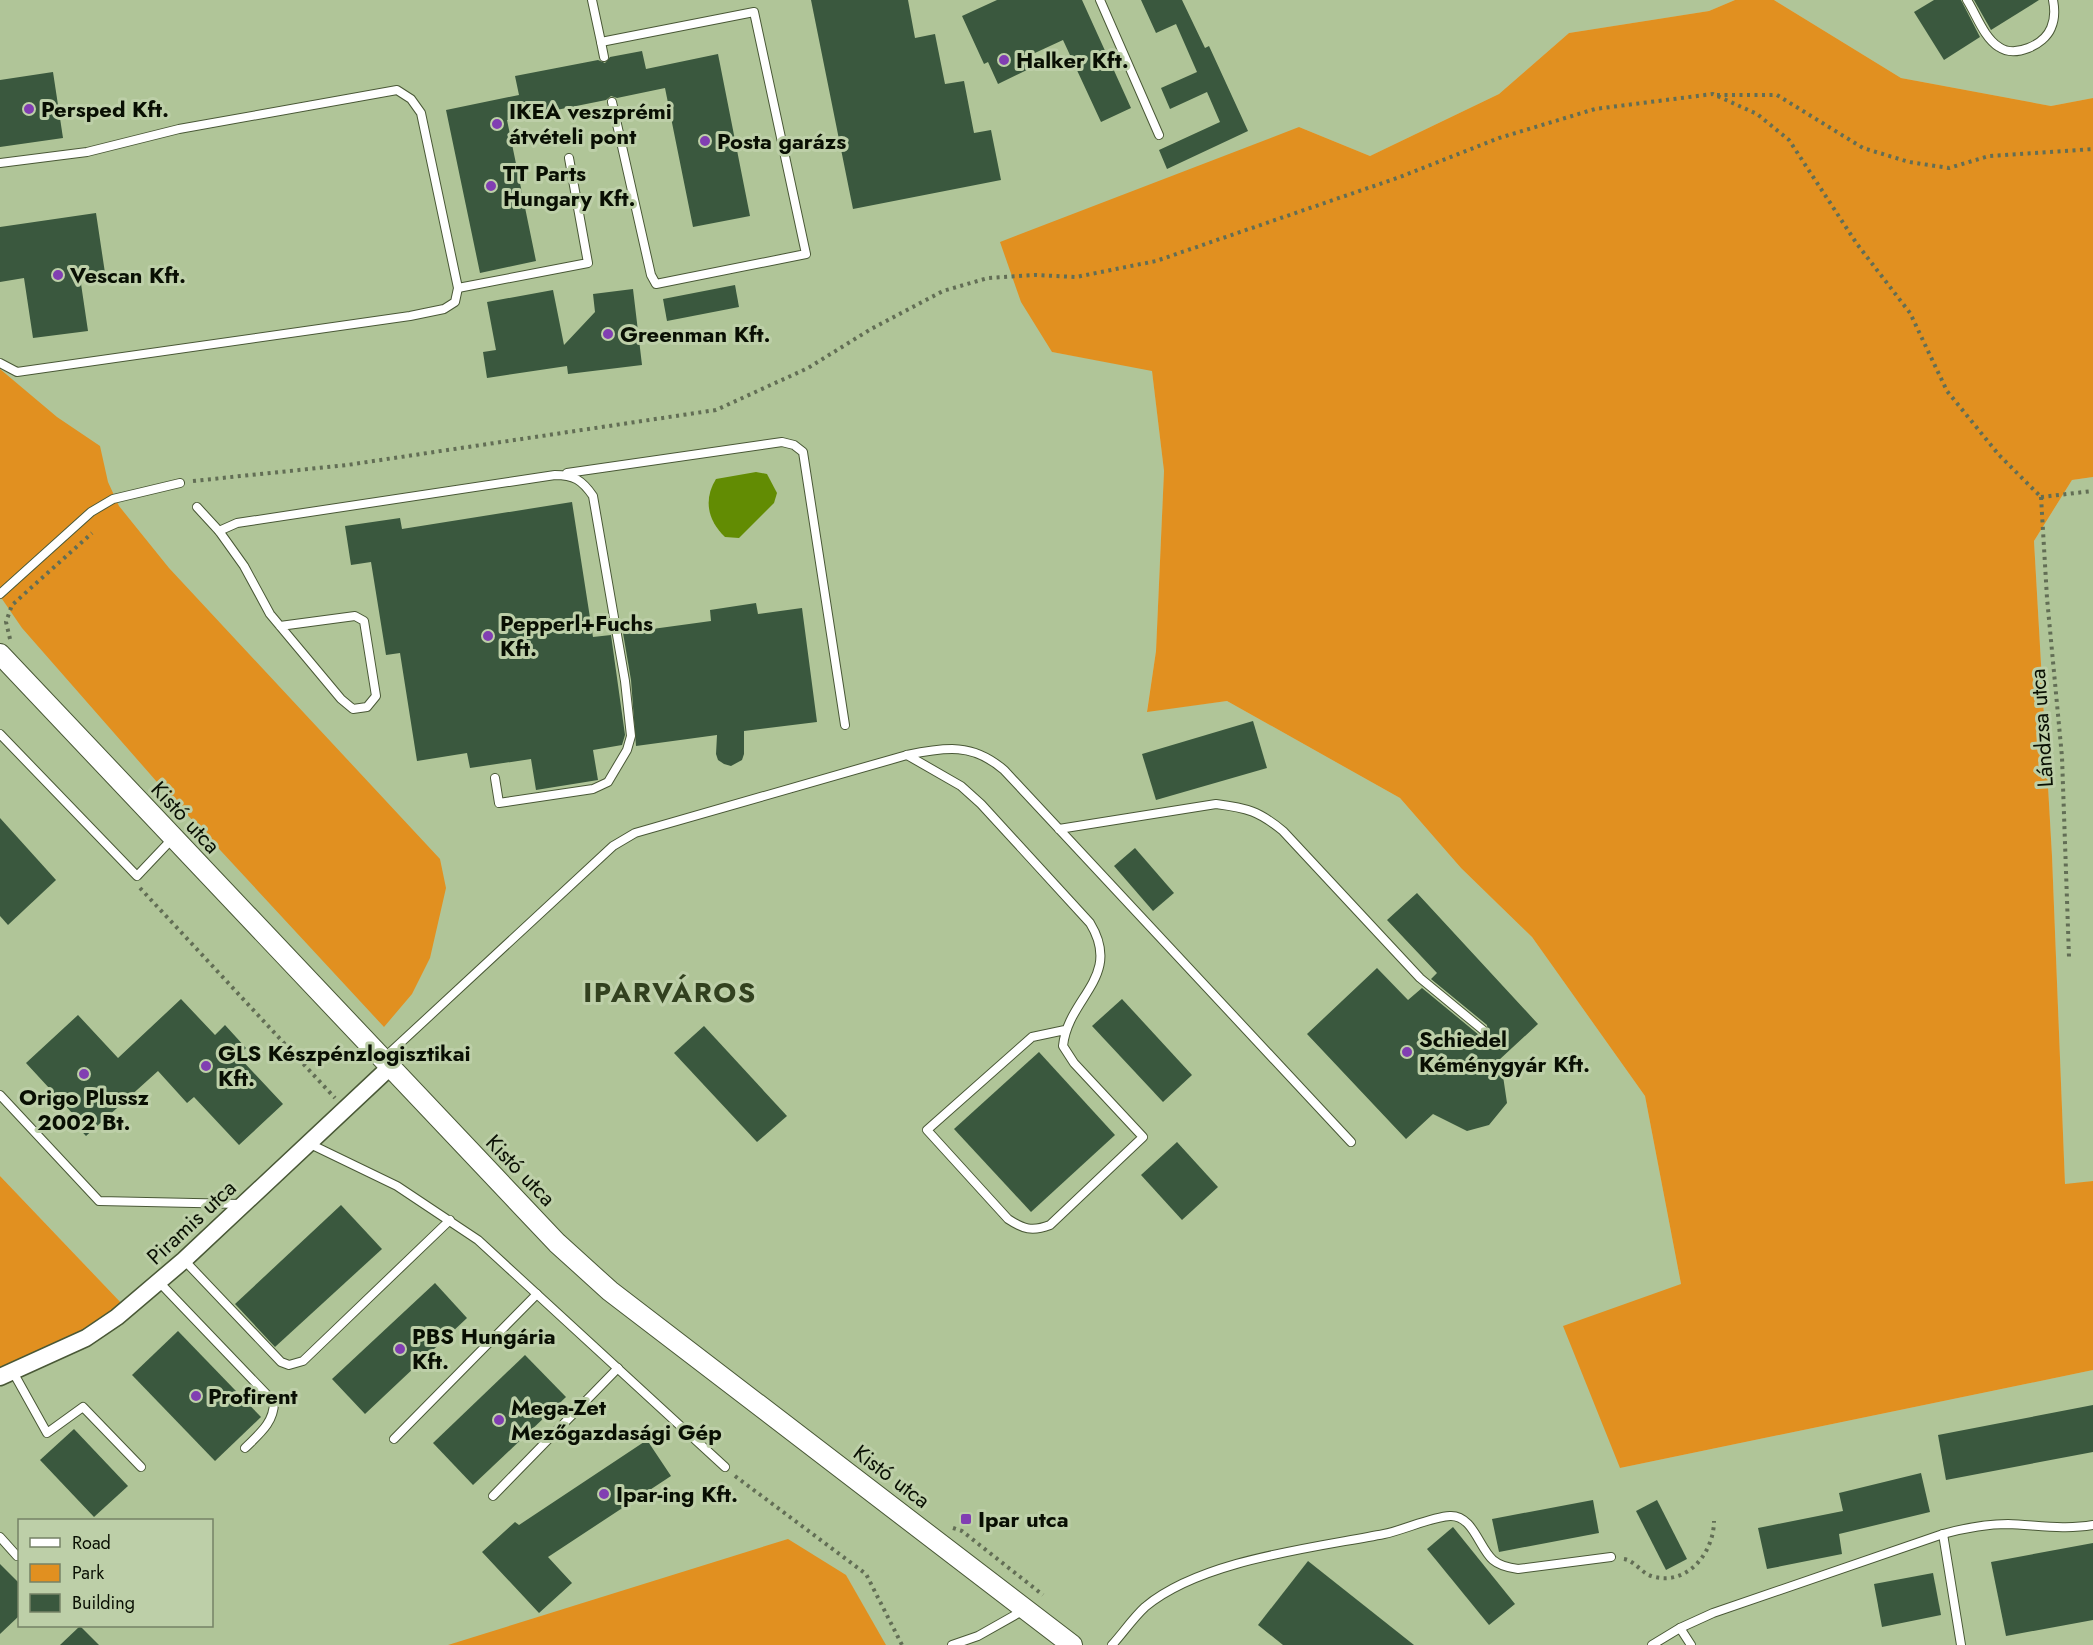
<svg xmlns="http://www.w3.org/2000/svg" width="2093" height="1645" viewBox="0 0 2093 1645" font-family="Jost,sans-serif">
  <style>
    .built { fill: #b0c598; fill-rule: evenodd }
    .green { fill: #e19020 }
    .water { fill: #628c03 }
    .building { fill: #3a583e }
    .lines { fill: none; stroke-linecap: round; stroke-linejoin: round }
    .service-casing { stroke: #495836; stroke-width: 10 }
    .minor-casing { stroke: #495836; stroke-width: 19 }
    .tertiary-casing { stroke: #495836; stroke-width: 22 }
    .path { stroke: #626e55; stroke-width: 4; stroke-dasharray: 3 4.5; stroke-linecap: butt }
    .service { stroke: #fff; stroke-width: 8 }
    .minor { stroke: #fff; stroke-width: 16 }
    .tertiary { stroke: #fff; stroke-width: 20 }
    .poi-dot { fill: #813eb2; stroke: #bdcfa8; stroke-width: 2 }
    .labels { text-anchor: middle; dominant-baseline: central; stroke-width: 6; stroke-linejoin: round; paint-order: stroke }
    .poi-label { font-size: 22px; font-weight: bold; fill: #090f03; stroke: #bdcfa8; text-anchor: start }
    .street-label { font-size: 22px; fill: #090f03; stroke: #bdcfa8 }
    .district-label { font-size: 28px; font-weight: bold; letter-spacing: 1.5px; fill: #32411f; stroke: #bdcfa8 }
  </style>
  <rect width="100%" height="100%" fill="#bdcfa8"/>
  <g class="built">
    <path d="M0 0H1735L1709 11 1569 33 1499 94 1370 156 1299 127 1052 352 1152 370 1164 471 1156 651 1147 711 1227 701 1400 798 1461 868 1532 937 1645 1096 1681 1284 1620 1468 2093 1370V1645H0V1374L125 1307 0 1176ZM20 1520H212V1626H20Z"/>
    <path d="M1774 0H2093V98L2051 106 1901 78Z"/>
    <path d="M2093 477V1181L2065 1185 2052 856 2034 541 2072 480Z"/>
  </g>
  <g class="green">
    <path d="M1735 0H1774L1901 78 2051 106 2093 98V477L2072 480 2034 541 2052 856 2065 1184 2093 1181V1370L1620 1468 1563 1326 1681 1284 1645 1096 1532 937 1461 868 1400 798 1227 701 1147 712 1156 651 1164 471 1152 371 1052 352 1021 302 1000 242 1299 127 1370 156 1499 94 1569 33 1709 11Z"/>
    <path d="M0 369 57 417 100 446 108 482 119 506 169 568 440 859 446 888 430 958 412 994 384 1027 157 782 22 628 0 596Z"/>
    <path d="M0 1176 125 1307 117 1316 0 1374Z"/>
    <path d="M788 1539 846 1575 886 1645H448Z"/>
  </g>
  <path class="water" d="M756 472 767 474 777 493 774 503 739 538 725 537C708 521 703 500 716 479Z"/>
  <g class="building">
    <path d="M811 0H908L915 38 935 34 945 84 964 81 974 133 991 130 1001 180 853 209Z"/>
    <path d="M997 0H1082L1131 108 1101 122 1063 40 1024 58 1029 69 998 84 988 62 984 64 962 16Z"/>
    <path d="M1141 0H1182L1205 48 1209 46 1248 131 1167 169 1159 150 1220 122 1207 92 1170 109 1161 88 1197 72 1176 24 1156 33Z"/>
    <path d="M1934 0H1961L1980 37 1944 60 1914 12Z"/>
    <path d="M1974 0H2039L1991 30Z"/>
    <path d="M642 51 646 69 718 54 750 216 693 227 665 88 617 98 611 96 606 100 507 120 536 261 480 273 446 110 519 95 515 76 598 60 605 63 610 57Z"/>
    <path d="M53 72 63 138 0 147V80Z"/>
    <path d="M96 213 105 273 80 277 88 331 33 338 24 278 0 282V227Z"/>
    <path d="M735 285 739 307 667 321 663 299Z"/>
    <path d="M633 289 642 365 568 374 567 366 487 378 483 352 496 350 487 302 553 290 564 345 595 312 593 294Z"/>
    <path d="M572 502 593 637 611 635 625 735 622 745 593 750 598 780 536 790 531 759 470 768 467 753 417 761 400 653 386 655 371 562 351 565 345 526 400 518 402 529Z"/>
    <path d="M756 603 758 614 802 608 817 722 744 731V754L742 760 731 766 724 764 718 760 716 754 717 735 636 746 631 680 623 633 711 621 710 610Z"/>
    <path d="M1253 721 1267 768 1156 800 1142 754Z"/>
    <path d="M0 818 56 880 8 925 0 916Z"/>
    <path d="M1135 848 1174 893 1153 911 1114 866Z"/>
    <path d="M1417 893 1538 1024 1499 1060 1507 1069 1503 1076 1507 1103 1489 1125 1467 1131 1433 1114 1406 1139 1307 1034 1377 968 1408 1000 1422 988 1479 1035 1488 1034 1487 1025 1431 979 1437 973 1387 920Z"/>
    <path d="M181 999 215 1035 225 1025 246 1048 238 1056 283 1104 239 1145 194 1097 187 1103 158 1071 86 1136 69 1118 73 1114 26 1063 78 1015 118 1058Z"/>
    <path d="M1122 999 1192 1075 1163 1102 1092 1026Z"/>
    <path d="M704 1026 787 1116 757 1142 674 1053Z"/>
    <path d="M1039 1052 1115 1135 1031 1212 954 1129Z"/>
    <path d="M1177 1142 1218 1187 1182 1220 1141 1175Z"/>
    <path d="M341 1205 382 1249 275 1347 235 1304Z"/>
    <path d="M435 1283 467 1318 365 1414 332 1379Z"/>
    <path d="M178 1331 261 1417 215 1461 132 1375Z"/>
    <path d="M525 1355 566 1397 473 1485 433 1443Z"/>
    <path d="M2093 1405V1452L1946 1480 1938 1435Z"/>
    <path d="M74 1429 128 1486 94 1517 40 1460Z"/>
    <path d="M647 1440 671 1476 548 1557 572 1583 539 1613 482 1552 515 1522 519 1525Z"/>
    <path d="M1921 1473 1930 1512 1839 1534 1842 1554 1767 1569 1758 1528 1843 1511 1839 1493Z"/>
    <path d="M1593 1500 1599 1533 1499 1552 1492 1519Z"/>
    <path d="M1657 1500 1687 1559 1666 1570 1636 1511Z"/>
    <path d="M1453 1527 1515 1604 1489 1625 1427 1549Z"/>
    <path d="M2093 1543V1620L2006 1636 1991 1562Z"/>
    <path d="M1308 1561 1414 1645H1283L1258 1625Z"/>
    <path d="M0 1564 20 1584V1615L0 1634Z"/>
    <path d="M1933 1573 1941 1615 1882 1627 1874 1584Z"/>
    <path d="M80 1626 99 1645H60Z"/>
  </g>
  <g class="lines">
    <defs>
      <g id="service">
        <path d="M592 0 601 42 754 12 806 254 656 284 651 275 612 102"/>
        <path d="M1100 0 1159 135"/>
        <path d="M1967 0C1976 14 1984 38 1999 47 2015 58 2044 45 2051 28 2055 19 2055 10 2053 0"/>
        <path d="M601 42 604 57"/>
        <path d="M0 163 87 152 179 129 397 90 411 99 421 113 458 288 455 302 444 309 410 316 17 372 0 363"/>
        <path d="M458 288 588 263 569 158"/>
        <path d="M567 473 782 442 794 445 803 452 845 725"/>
        <path d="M197 507 219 531 244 566 270 614 341 699 353 709 367 707 376 696 364 621 355 616 280 626"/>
        <path d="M219 531 237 523 555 475C574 475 582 480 593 496L625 681 631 736 627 750 608 782 593 789 499 803 495 778"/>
        <path d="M0 594 91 512 113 499 180 483"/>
        <path d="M0 734 137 876 173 838"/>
        <path d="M907 755 961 786 981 804 1090 923C1123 977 1068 997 1063 1046L1074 1063 1143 1137 1050 1225C1032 1232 1023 1229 1008 1219L927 1130 1032 1037 1065 1030"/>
        <path d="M1059 829 1216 804C1247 808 1259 811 1283 831L1420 978 1483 1030"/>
        <path d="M383 1059 613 846 635 833 907 755C946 747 973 743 1004 770L1351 1142"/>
        <path d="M0 1095 99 1201 241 1204"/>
        <path d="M308 1143 397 1186 478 1240 725 1467"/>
        <path d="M184 1260 281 1362 289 1365 303 1361 450 1220"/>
        <path d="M159 1282 274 1402C274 1423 259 1434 245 1448"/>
        <path d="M13 1372 47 1433 83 1407 141 1467"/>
        <path d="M394 1439 537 1294"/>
        <path d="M493 1496 618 1368"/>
        <path d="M1943 1534 1961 1645"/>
        <path d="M0 1537 17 1556"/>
        <path d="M1680 1628 1691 1645"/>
        <path d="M952 1645 978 1636 1024 1610"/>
        <path d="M1112 1645C1123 1633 1133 1618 1145 1607 1201 1560 1313 1548 1384 1534 1404 1530 1431 1517 1450 1516 1473 1515 1479 1548 1493 1560 1500 1566 1510 1568 1518 1569L1611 1557"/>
        <path d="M1652 1645 1680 1628 1713 1613 1943 1534C1965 1528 1986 1524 2008 1524 2036 1525 2065 1530 2093 1525"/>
      </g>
      <path id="minor" d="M0 1377 86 1338 117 1317 184 1260 390 1067"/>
      <path id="tertiary" d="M0 654 557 1243 610 1291 1072 1645"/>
    </defs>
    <use href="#service" class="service-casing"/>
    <use href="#minor" class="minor-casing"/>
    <use href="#tertiary" class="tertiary-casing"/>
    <g class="path">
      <path d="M1717 95H1777L1863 148 1909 162 1949 168 1989 156 2093 149"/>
      <path d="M193 481 347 465 716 410 808 368 871 329 943 291 988 278 1035 275 1076 277 1156 261 1400 177 1499 138 1595 109 1713 94 1757 114 1789 140 1857 244 1910 313 1947 391 1999 455 2041 497"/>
      <path d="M2041 497 2047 598 2062 757 2069 957"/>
      <path d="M2041 497 2093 491"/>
      <path d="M10 639 6 622 12 605 92 533"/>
      <path d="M140 888 335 1098"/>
      <path d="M735 1476 866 1574 902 1645"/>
      <path d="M953 1528 962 1531 1043 1595"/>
      <path d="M1624 1559C1636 1561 1642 1575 1655 1577 1689 1585 1714 1551 1714 1521"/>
    </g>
    <use href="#service" class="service"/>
    <use href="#minor" class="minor"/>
    <use href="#tertiary" class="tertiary"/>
  </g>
  <g class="poi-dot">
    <circle cx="1004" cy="60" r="6"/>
    <circle cx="29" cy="109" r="6"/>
    <circle cx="497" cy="124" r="6"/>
    <circle cx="705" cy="141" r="6"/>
    <circle cx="491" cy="186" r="6"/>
    <circle cx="58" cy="275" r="6"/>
    <circle cx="608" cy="334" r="6"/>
    <circle cx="488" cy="636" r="6"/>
    <circle cx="1407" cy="1052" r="6"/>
    <circle cx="206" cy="1066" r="6"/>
    <circle cx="84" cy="1074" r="6"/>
    <circle cx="400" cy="1349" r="6"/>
    <circle cx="196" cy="1396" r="6"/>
    <circle cx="499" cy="1420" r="6"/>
    <circle cx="604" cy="1494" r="6"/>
    <rect x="960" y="1513" width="12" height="12" rx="3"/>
  </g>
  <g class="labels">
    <g class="poi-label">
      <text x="1016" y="60">Halker Kft.</text>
      <text x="41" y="109">Persped Kft.</text>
      <text x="509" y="111">IKEA veszprémi<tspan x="509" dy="25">átvételi pont</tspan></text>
      <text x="717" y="141">Posta garázs</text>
      <text x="503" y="173">TT Parts<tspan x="503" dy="25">Hungary Kft.</tspan></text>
      <text x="70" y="275">Vescan Kft.</text>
      <text x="620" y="334">Greenman Kft.</text>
      <text x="500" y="623">Pepperl+Fuchs<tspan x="500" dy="25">Kft.</tspan></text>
      <text x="1419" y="1039">Schiedel<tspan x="1419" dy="25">Kéménygyár Kft.</tspan></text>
      <text x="218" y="1053">GLS Készpénzlogisztikai<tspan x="218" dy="25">Kft.</tspan></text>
      <text x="84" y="1097" text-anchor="middle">Origo Plussz<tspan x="84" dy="25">2002 Bt.</tspan></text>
      <text x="412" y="1336">PBS Hungária<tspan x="412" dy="25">Kft.</tspan></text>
      <text x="208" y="1396">Profirent</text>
      <text x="511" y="1407">Mega-Zet<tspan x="511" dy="25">Mezőgazdasági Gép</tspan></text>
      <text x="616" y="1494">Ipar-ing Kft.</text>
      <text x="978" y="1519">Ipar utca</text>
    </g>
    <g class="street-label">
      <text transform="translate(2041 728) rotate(-94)">Lándzsa utca</text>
      <text transform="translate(186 817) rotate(47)">Kistó utca</text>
      <text transform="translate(521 1170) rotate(46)">Kistó utca</text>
      <text transform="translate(191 1222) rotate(-43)">Piramis utca</text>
      <text transform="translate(892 1476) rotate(37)">Kistó utca</text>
    </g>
    <g class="district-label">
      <text x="670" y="992">IPARVÁROS</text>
    </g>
  </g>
  <rect x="18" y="1519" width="195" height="108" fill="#bdcfa8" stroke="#758266" stroke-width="1.5"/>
  <rect x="30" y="1538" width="30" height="9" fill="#ffffff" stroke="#758266" stroke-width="1.5"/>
  <text x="72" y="1549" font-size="18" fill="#090f03">Road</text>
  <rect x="30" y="1564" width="30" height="18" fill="#e19020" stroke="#758266" stroke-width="1.5"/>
  <text x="72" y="1579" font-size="18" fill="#090f03">Park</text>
  <rect x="30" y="1594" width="30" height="18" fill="#3a583e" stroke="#758266" stroke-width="1.5"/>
  <text x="72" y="1609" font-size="18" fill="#090f03">Building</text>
</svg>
